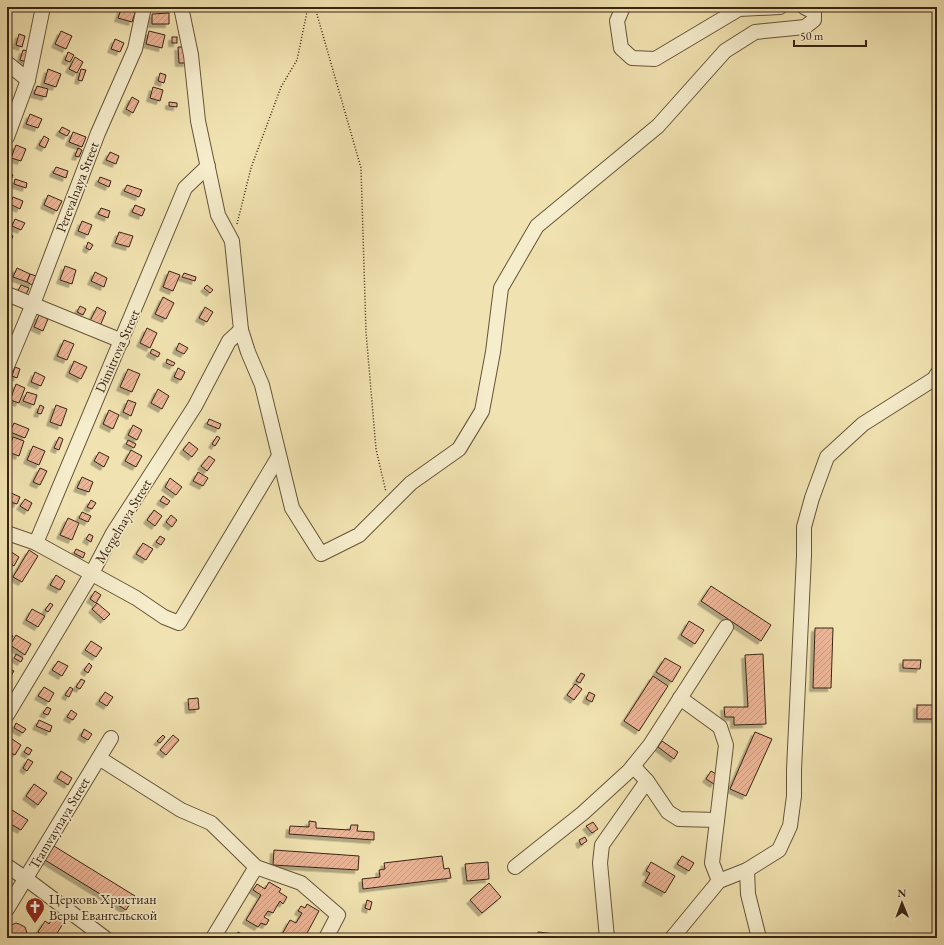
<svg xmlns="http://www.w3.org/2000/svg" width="944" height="945" viewBox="0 0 944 945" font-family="'EB Garamond',serif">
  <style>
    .building { fill: url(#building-hatch); stroke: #382413; filter: url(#shadow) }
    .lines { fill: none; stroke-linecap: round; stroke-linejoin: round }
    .minor-casing { stroke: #66543a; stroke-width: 16 }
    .path { stroke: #382413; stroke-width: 1.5; stroke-dasharray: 1 2; stroke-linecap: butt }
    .minor { stroke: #f6edcc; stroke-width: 14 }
    .labels { text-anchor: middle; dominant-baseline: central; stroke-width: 3.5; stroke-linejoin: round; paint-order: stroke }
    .street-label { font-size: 14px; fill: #382413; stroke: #f6edcc }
    .poi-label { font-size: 14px; fill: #382413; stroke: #f6edcc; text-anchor: start }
  </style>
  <defs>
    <pattern id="building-hatch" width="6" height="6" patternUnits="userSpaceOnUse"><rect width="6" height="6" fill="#ebb597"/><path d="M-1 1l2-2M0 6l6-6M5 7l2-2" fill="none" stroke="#ca9c81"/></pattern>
    <filter id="shadow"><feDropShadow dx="-3.5" dy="3.5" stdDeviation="0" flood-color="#0004"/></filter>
  </defs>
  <rect width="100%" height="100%" fill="#f1e3b1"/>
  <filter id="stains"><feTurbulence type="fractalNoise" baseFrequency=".005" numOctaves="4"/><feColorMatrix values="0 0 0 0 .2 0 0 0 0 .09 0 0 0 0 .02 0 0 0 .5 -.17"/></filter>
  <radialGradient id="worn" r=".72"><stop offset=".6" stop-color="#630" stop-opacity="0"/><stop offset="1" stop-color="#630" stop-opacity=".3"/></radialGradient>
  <g class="building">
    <path d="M122 7 136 10 132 22 118 18Z"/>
    <path d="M169 13V24H152V14Z"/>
    <path d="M61 31 72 36 66 49 55 44Z"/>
    <path d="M149 31 165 35 162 48 146 44Z"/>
    <path d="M19 34 25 36 22 47 16 45Z"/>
    <rect x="172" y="37" width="5" height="6"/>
    <path d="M115 39 124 43 120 52 111 49Z"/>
    <path d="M178 47H186L187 63H179Z"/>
    <path d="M23 50 28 51 26 62 20 60Z"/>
    <path d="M68 52 74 55 70 62 65 60Z"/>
    <path d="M75 57 83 62 77 73 69 69Z"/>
    <path d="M48 69 61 74 56 87 44 83Z"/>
    <path d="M81 69 86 70 82 81 78 80Z"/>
    <path d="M160 73 166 75 164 83 158 81Z"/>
    <path d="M37 86 48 89 46 97 34 94Z"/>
    <path d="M153 87 163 90 160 101 150 98Z"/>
    <path d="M132 97 139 101 133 113 126 109Z"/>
    <path d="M169 102 177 103V107L169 106Z"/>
    <path d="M30 114 42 119 38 128 26 124Z"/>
    <path d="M62 127 70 131 67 136 59 132Z"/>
    <path d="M73 132 86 137 82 147 69 142Z"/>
    <path d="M44 136 49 139 45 148 39 145Z"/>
    <path d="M16 145 26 149 21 161 11 158Z"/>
    <path d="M78 148 82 150 79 157 75 156Z"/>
    <path d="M110 152 119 156 116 164 106 160Z"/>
    <path d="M56 167 68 171 66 178 53 173Z"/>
    <path d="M7 173 13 175 8 186H7Z"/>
    <path d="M100 177 111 181 109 187 98 182Z"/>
    <path d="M15 179 27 183 26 188 14 184Z"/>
    <path d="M127 185 142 190 139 197 124 191Z"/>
    <path d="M48 195 62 201 57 211 44 205Z"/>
    <path d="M13 197 23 201 20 209 10 204Z"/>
    <path d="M135 205 145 209 142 216 132 212Z"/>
    <path d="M101 208 110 211 108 218 98 214Z"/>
    <path d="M15 219 25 223 21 230 12 226Z"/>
    <path d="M82 221 92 225 88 235 78 231Z"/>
    <path d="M119 232 133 236 129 247 115 243Z"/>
    <path d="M7 233 13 236 9 245 7 244Z"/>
    <path d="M88 242 93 245 90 250 86 248Z"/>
    <path d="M65 266 76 270 72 284 60 280Z"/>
    <path d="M17 268 30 274 27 282 13 277Z"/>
    <path d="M169 271 180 275 173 291 163 287Z"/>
    <path d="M95 272 107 278 104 287 91 281Z"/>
    <path d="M184 273 196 277 195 281 182 277Z"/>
    <path d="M30 274 36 276 32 285 27 282Z"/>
    <path d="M21 285 29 288 25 297 17 293Z"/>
    <path d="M207 285 213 290 210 293 204 288Z"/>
    <path d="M163 297 174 303 166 319 155 314Z"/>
    <path d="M7 303 12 305 7 320Z"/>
    <path d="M80 306 86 309 83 315 77 312Z"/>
    <path d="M97 307 106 312 100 326 90 321Z"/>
    <path d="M205 307 213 312 207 322 199 318Z"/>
    <path d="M39 315 48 319 43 331 34 327Z"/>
    <path d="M147 328 157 333 150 348 140 343Z"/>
    <path d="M64 340 74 344 67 360 57 356Z"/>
    <path d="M179 343 188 348 184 354 176 350Z"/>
    <path d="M152 349 160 353 158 357 150 353Z"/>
    <path d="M167 359 175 363 173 366 166 363Z"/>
    <path d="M74 361 87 367 81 379 69 373Z"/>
    <path d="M15 367 20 369 17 378 12 376Z"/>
    <path d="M178 368 185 372 181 380 174 377Z"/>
    <path d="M128 369 140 374 132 392 120 387Z"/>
    <path d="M35 372 45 377 41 386 31 382Z"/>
    <path d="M16 384 25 388 19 403 10 400Z"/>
    <path d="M158 389 169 396 162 409 151 403Z"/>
    <path d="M27 392 37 395 34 405 23 401Z"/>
    <path d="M128 400 136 403 131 416 123 412Z"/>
    <path d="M40 405 44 407 41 414 37 413Z"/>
    <path d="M56 405 67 409 61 426 50 422Z"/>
    <path d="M109 410 119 415 113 429 103 424Z"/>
    <path d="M209 419 221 424 219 429 207 424Z"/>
    <path d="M14 423 29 429 25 438 10 432Z"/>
    <path d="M133 425 142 430 137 440 128 435Z"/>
    <path d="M217 436 220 438 215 446 212 444Z"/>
    <path d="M13 437 24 441 19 456 8 452Z"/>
    <path d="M59 437 63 439 59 450 54 448Z"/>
    <path d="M128 440 136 444 134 448 126 444Z"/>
    <path d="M189 442 198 449 192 457 183 450Z"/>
    <path d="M33 446 45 451 39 465 27 460Z"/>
    <path d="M131 450 142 456 136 467 125 461Z"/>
    <path d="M99 452 109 457 104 467 94 461Z"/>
    <path d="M209 456 215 460 207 471 201 466Z"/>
    <path d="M40 468 47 471 40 485 33 482Z"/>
    <path d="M198 472 208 478 203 486 193 481Z"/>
    <path d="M82 477 93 482 89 492 77 488Z"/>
    <path d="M170 478 182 487 176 495 165 487Z"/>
    <path d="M9 492 20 497 17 504 7 501Z"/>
    <path d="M163 496 170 501 167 505 160 501Z"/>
    <path d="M25 499 32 503 28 511 20 506Z"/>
    <path d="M91 500 96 503 92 509 87 507Z"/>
    <path d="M154 510 162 516 155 526 147 520Z"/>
    <path d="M82 512 91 516 88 522 79 518Z"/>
    <path d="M171 515 177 520 172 527 166 522Z"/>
    <path d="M68 518 79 523 72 540 60 535Z"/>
    <path d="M89 534 93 536 91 542 86 539Z"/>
    <path d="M160 536 165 539 161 545 156 542Z"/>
    <path d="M143 543 153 549 146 560 136 554Z"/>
    <path d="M7 549 19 557 14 566 7 561Z"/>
    <path d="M76 549 85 553 83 558 74 553Z"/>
    <path d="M29 550 38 556 22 582 13 577Z"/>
    <path d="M56 575 65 581 60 590 50 585Z"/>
    <path d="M711 586 771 625 761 641 701 601Z"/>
    <path d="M95 591 101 595 96 603 90 599Z"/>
    <path d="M50 603 53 605 48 612 45 610Z"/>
    <path d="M97 603 110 614 104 620 92 609Z"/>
    <path d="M32 609 45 616 38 627 26 620Z"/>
    <path d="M689 621 704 630 695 644 681 635Z"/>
    <path d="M815 628H833L831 688H813Z"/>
    <path d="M7 632 13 636 9 643 7 642Z"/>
    <path d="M16 635 31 644 25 655 10 645Z"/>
    <path d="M91 641 102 648 96 657 85 650Z"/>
    <path d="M16 654 23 658 21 662 14 658Z"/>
    <path d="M763 654 766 724 734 725V717H725L724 707H748L745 655Z"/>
    <path d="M665 658 681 667 672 682 656 672Z"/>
    <path d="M903 660H921L920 669 903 668Z"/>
    <path d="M58 661 68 666 62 676 52 670Z"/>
    <path d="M89 663 92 666 88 673 84 670Z"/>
    <path d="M7 667 14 671 7 682Z"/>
    <path d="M581 673 585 675 580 683 576 681Z"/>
    <path d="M653 676 668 686 639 731 624 721Z"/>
    <path d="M81 679 85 681 80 689 76 687Z"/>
    <path d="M575 684 582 689 574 700 567 695Z"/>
    <path d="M44 687 54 693 49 702 38 696Z"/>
    <path d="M70 687 73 689 69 697 65 695Z"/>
    <path d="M105 692 113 697 107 706 99 701Z"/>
    <path d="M589 692 595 695 592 702 586 699Z"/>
    <path d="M198 698 199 709 189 710 188 699Z"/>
    <rect x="917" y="705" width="18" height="14"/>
    <path d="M47 707 51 709 48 715 43 713Z"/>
    <path d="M71 710 77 714 73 720 67 717Z"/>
    <path d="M39 720 52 726 50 732 36 726Z"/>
    <path d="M16 723 26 729 23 733 14 728Z"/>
    <path d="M84 729 92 734 88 740 81 736Z"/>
    <path d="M755 732 772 739 746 796 730 789Z"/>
    <path d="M163 735 165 737 160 743 157 741Z"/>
    <path d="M173 735 179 740 166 755 160 750Z"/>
    <path d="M9 737 21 745 15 755 7 751V741Z"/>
    <path d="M662 741 678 752 674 759 658 747Z"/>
    <path d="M27 747 32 750 29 755 24 752Z"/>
    <path d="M28 759 33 762 27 771 23 768Z"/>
    <path d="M61 771 72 778 68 785 57 778Z"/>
    <path d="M711 771 719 776 714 784 706 779Z"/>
    <path d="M34 784 47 793 38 805 26 796Z"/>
    <path d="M12 810 28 820 21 830 7 822V819Z"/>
    <path d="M309 821 316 822V828L350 830 351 825H358L357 831 374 832V840L289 834 290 826 309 827Z"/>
    <path d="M593 822 598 829 592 833 586 826Z"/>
    <path d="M585 837 587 841 581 845 579 840Z"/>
    <path d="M54 846 135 896 126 910 45 860Z"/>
    <path d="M274 850 359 856 358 870 273 865Z"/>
    <path d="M442 856 444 869 449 868 451 878 363 889 362 879 380 877 379 870 385 869 384 863Z"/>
    <path d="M682 856 694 863 689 871 677 864Z"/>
    <path d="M488 862 489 879 467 881 465 864Z"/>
    <path d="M651 862 675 876 665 893 645 882 650 873 646 871Z"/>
    <path d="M269 882 281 889 279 892 287 897 283 904 280 901 273 913 268 911 264 917 269 920 266 925 261 923 258 927 246 920 261 895 253 890 257 884 265 889Z"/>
    <path d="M489 883 501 897 482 913 470 900Z"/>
    <path d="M367 900 372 902 370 910 365 908Z"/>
    <path d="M307 904 319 911 306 935 311 938H280L290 920 296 923 302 913 298 911 301 906 305 908Z"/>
    <path d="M56 913 66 919 54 938H46L38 932 45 921 49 924Z"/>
    <path d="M16 923 19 924 25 927 27 933V938H7V928L9 926Z"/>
    <path d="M238 932 249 938H230L232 934 235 936Z"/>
    <path d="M538 932 556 934 555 938H537Z"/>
  </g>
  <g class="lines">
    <defs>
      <g id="minor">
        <path d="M181 7 191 55 198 121 218 215 232 241 241 330 248 352 262 385 292 508 321 554 359 535 411 483 459 449 482 411 493 352 501 288 537 226 658 126 725 51 755 32 805 27 814 20V12L804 7"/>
        <path d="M623 7 617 21 621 48 632 58 655 59 739 9 780 7"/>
        <path d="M7 63 28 80"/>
        <path d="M7 137 28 80 43 7"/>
        <path d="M7 294 122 341"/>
        <path d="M7 366 33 304 98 133 135 49 144 7"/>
        <path d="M7 533 36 543 136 598 164 617 179 623 279 456"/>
        <path d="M36 543 185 188 208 166"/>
        <path d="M680 698 720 727 726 745 712 863 719 881"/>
        <path d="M7 715 92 573 113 533 195 406 229 341 241 330"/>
        <path d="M99 758 181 810 211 823 256 867 301 883 338 915 326 938"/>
        <path d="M633 766 647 781 668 812 679 819 717 820"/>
        <path d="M7 866 25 878 105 938"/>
        <path d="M515 867 583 813 629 771 650 745 726 627"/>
        <path d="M747 870 748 894 759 938"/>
        <path d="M7 909 111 738"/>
        <path d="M213 938 256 867"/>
        <path d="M607 938 600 863 602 845 647 781"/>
        <path d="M672 938 719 881 747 870 779 850 790 826 794 796V770L804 556V527L812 498 827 457 863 424 934 379 937 374"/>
      </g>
    </defs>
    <use href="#minor" class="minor-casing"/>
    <g class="path">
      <path d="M308 7 316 11 361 168 366 332 376 449 386 492"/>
      <path d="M237 224 251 168 281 87 297 60 308 7"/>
    </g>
    <use href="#minor" class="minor"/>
  </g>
  <defs>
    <symbol id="church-pin" viewBox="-11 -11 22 30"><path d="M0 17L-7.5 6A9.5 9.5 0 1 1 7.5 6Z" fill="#8f2418" stroke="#f6edcc"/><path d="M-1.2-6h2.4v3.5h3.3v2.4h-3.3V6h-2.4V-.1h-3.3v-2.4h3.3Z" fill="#fff"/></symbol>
  </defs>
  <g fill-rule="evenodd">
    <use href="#church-pin" x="24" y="896" width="22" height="30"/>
  </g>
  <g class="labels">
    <g class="street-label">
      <text transform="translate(77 187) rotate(-69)">Perevalnaya Street</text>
      <text transform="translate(117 351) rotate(-66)">Dimitrova Street</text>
      <text transform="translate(123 521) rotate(-59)">Mergelnaya Street</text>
      <text transform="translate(59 823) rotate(-59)">Tramvaynaya Street</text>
    </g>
    <g class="poi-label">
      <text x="49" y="899">Церковь Христиан<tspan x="49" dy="16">Веры Евангельской</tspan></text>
    </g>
  </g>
  <rect width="944" height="945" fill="none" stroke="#f1e3b1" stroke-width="24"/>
  <rect x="8" y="8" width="928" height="929" fill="none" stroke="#382413" stroke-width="2"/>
  <rect x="12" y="12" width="920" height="921" fill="none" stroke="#382413"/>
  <g transform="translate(902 903) rotate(359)" stroke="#f6edcc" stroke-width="3" paint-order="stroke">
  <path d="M0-3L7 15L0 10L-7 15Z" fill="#382413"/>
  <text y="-6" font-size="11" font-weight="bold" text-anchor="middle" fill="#382413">N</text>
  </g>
  <path d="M794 40v6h72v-6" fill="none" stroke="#382413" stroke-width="2"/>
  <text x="800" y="40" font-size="12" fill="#382413" stroke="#f6edcc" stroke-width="3" paint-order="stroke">50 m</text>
  <rect width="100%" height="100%" filter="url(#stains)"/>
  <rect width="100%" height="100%" fill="url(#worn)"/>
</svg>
